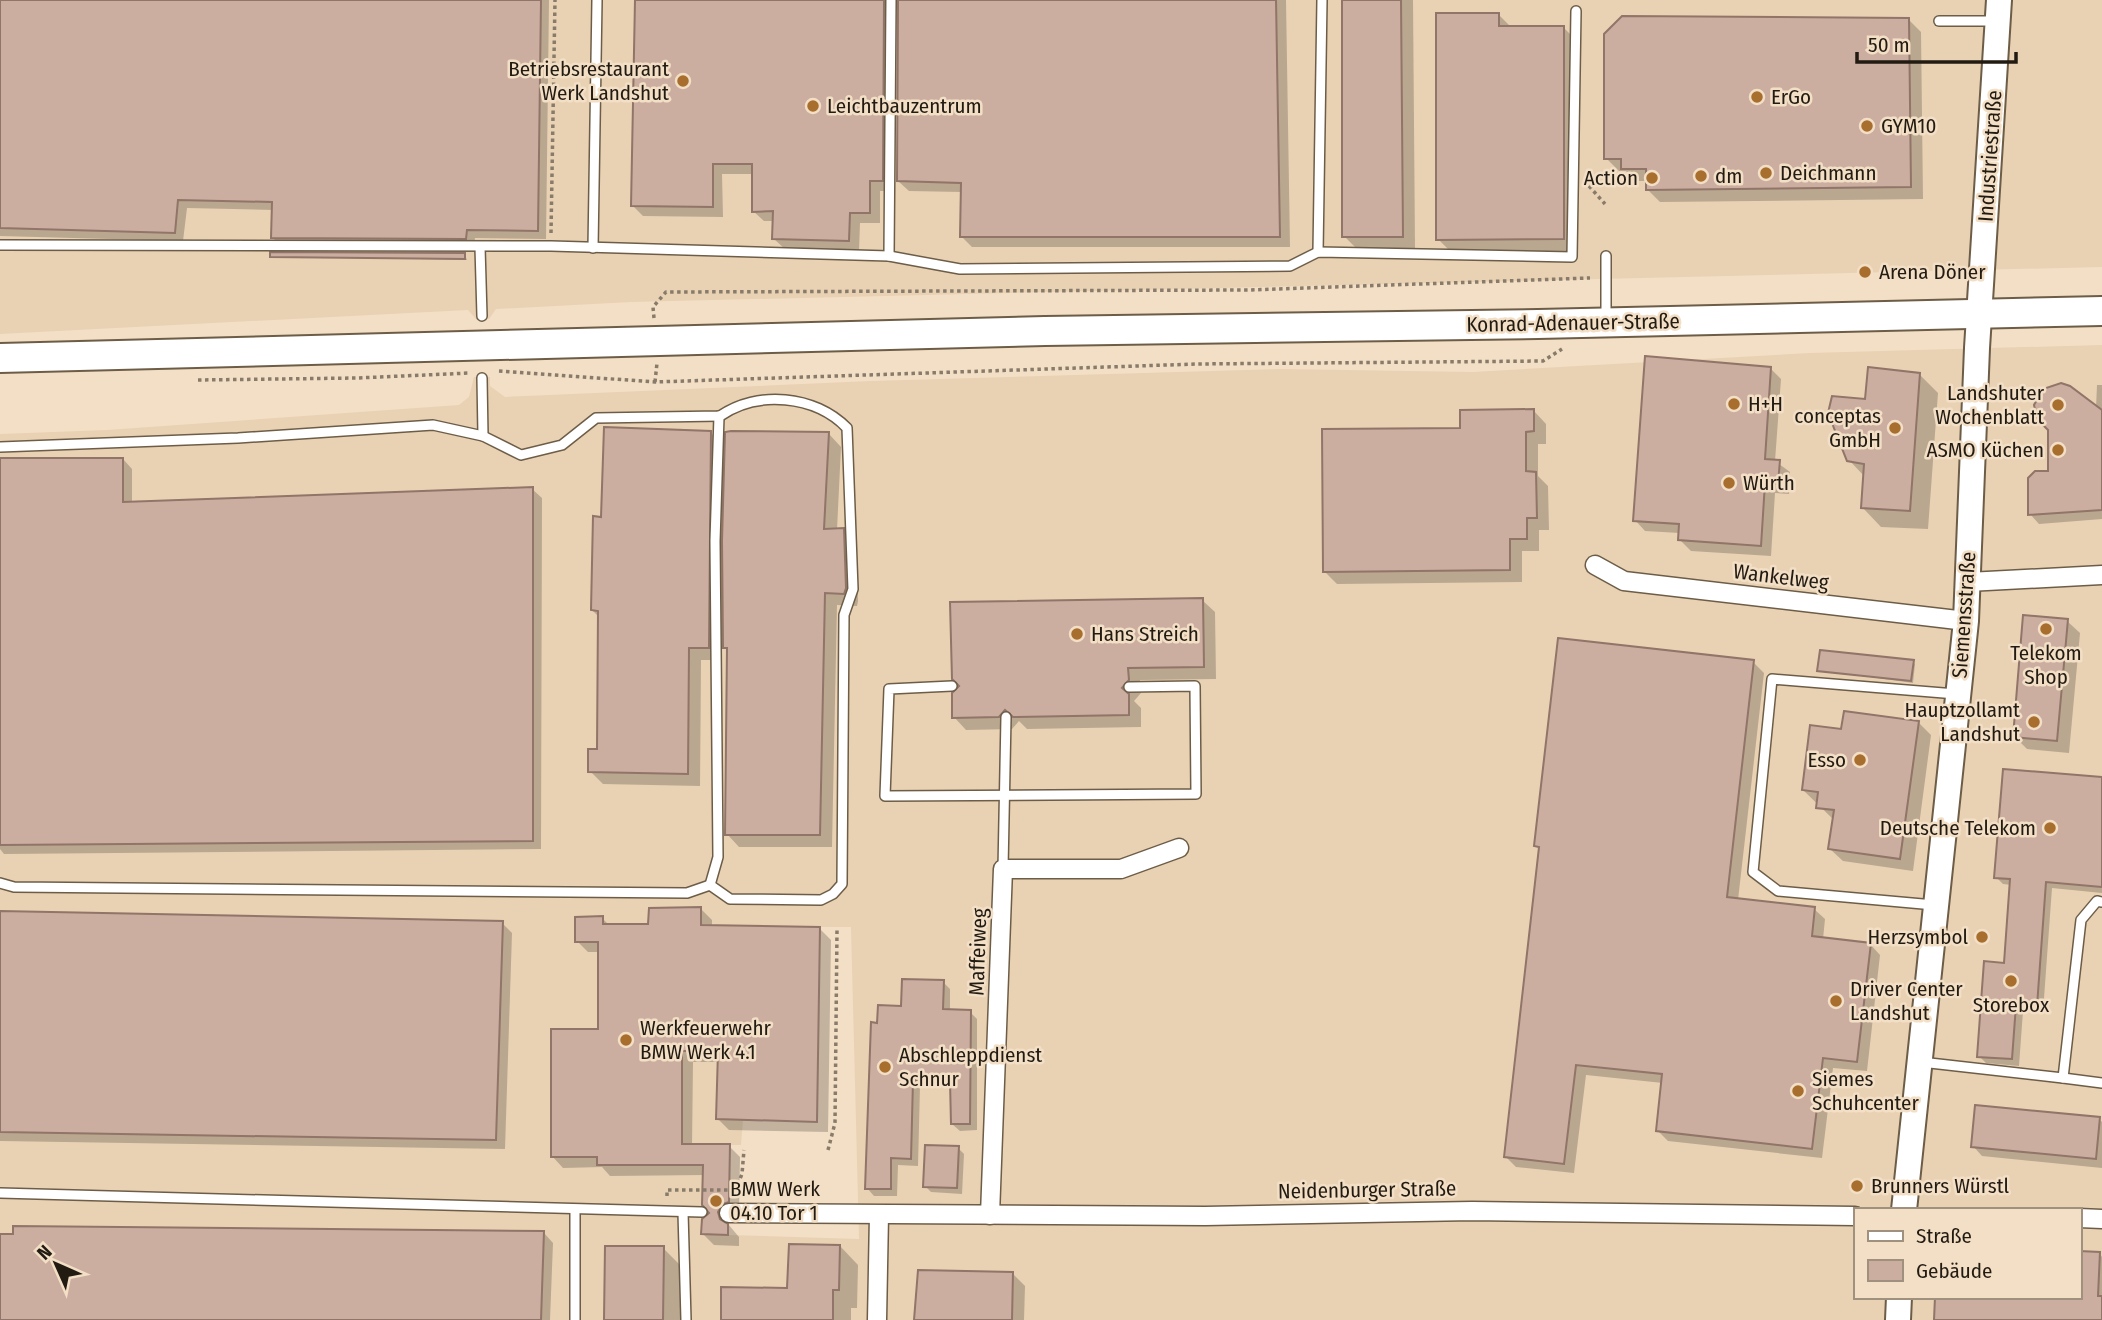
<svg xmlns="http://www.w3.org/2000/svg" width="2102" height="1320" viewBox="0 0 2102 1320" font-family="'Fira Sans Condensed',sans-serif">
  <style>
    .built { fill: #e9d1b3; fill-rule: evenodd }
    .shadow { fill: #0003 }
    .building { fill: #cbaea0; stroke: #907568; stroke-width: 2 }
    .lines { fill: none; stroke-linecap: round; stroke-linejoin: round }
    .lane-casing { stroke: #6d5d47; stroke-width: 12 }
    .street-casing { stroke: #6d5d47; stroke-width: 21 }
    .secondary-casing { stroke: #6d5d47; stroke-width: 28 }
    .primary-casing { stroke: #6d5d47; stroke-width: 32 }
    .path { stroke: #887b6a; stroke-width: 3.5; stroke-dasharray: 3.5 3.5; stroke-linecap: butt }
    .lane { stroke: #fff; stroke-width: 9 }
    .street { stroke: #fff; stroke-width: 18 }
    .secondary { stroke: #fff; stroke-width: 24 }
    .primary { stroke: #fff; stroke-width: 28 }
    .poi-dot { fill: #a76e2d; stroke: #f3dfc6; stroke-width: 2.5 }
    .labels { text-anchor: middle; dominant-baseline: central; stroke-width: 5; stroke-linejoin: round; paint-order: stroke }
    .poi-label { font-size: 21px; fill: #221b12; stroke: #f3dfc6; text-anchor: start }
    .street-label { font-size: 21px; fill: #221b12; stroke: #f3dfc6 }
  </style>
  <rect width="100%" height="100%" fill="#f3dfc6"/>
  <g class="built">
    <path d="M0 0H2102V267L631 302 496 309 489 319H476L468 310 0 334Z"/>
    <path d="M2102 345V1320H0V434L107 430 459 405 469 397 474 377H490V386L505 397 871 381 1281 369 1473 372 1810 353ZM820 927H851L859 1239 729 1235 730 1145H741L743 1120 817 1122ZM1855 1210H2079V1297H1855Z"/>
  </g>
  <g class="shadow">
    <path d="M0 0H549L546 239 475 238 474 247H282L273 238 274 210 187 208 183 241 0 236Z"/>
    <path d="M636 0H1286L1290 247H972L961 236 962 192 909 191 898 181 900 5 894 11 892 191H880V223H860L859 251 785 249 774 239 775 221H764L753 211 754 174H722L723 217 643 216 633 206Z"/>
    <path d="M1344 0H1413L1415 249H1357L1344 236Z"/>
    <path d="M1499 15 1511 27H1563L1576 40V251L1451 252 1438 239Z"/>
    <path d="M1908 19 1921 32 1923 199 1660 202 1648 190V181H1636L1626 171H1619L1606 158Z"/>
    <path d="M465 255 467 260 272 256Z"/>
    <path d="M1770 368 1781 379 1775 461 1790 472 1789 494 1775 493 1771 556 1691 551 1680 540V533L1645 531 1635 520Z"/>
    <path d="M1919 374 1938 393 1928 529 1881 527 1863 508 1865 477 1849 460 1867 401Z"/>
    <path d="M2097 385H2102V519L2039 524 2030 514 2050 472 2096 408Z"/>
    <path d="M1534 411 1546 424V444H1538V476L1548 486 1549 530H1539V551H1522V582L1337 584 1325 572 1462 429Z"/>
    <path d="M711 433 727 449 829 434 841 447 837 530H843L856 543 858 601 857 606 837 605 832 847H739L727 834 729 651 725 647V636H721V660H701L700 786 603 784 590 771 599 751V617L592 610 603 518Z"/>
    <path d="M123 459 132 469V504L532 489 542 498 541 849 4 854 0 849V460Z"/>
    <path d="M1202 600 1215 612 1216 679 1140 680 1141 693 1134 701 1141 708V727L1027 729 1019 721 1012 729 966 730 954 717Z"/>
    <path d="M2067 621 2080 633 2069 753 2027 749 2015 737Z"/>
    <path d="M1753 662 1764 673 1738 900 1814 909 1825 919 1823 939 1870 944 1880 955 1867 1071 1833 1068 1822 1158 1668 1141 1658 1131 1663 1083 1586 1075 1574 1173 1516 1167 1506 1157 1541 850 1536 846Z"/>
    <path d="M1913 662 1915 664 1913 683 1819 670Z"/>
    <path d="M1918 722 1931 735 1913 871 1843 861 1830 849 1834 820 1803 790 1843 731Z"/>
    <path d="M2102 779V893L2052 888 2043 1012 2023 1011 2019 1066 1986 1063 1979 1056 2006 964 2012 885 2003 884 1996 877Z"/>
    <path d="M701 909 712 920V927L820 929 831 940 828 1132 729 1130 718 1119 719 1062H693L692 1146H729L740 1157 739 1213 734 1214 728 1224 739 1237V1246L714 1245 703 1234 711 1213 705 1175 610 1176 602 1167 563 1168 552 1156 599 1031V952H588L577 941 602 918 609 925H650Z"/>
    <path d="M0 913 502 923 512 933 505 1149 0 1141Z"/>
    <path d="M943 982 950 989V1011L970 1012 977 1019V1130L960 1131 952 1124 951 1087 920 1086 918 1166 898 1165 897 1196H874L867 1188 879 1024Z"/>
    <path d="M2099 1119 2102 1122V1168L1982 1156 1973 1146Z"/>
    <path d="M958 1148 964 1154 962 1194 931 1192 925 1186Z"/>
    <path d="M544 1233 553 1243 550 1320H0V1236Z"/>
    <path d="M840 1246 858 1265 857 1308H851V1320H723L789 1290Z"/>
    <path d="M663 1248 681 1266V1320H606Z"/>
    <path d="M2099 1253 2102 1257V1320H1936L2079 1297Z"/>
    <path d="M1012 1273 1025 1286 1024 1320H918Z"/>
  </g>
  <g class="building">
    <path d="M0 0H541L538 231 467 230 466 239 271 238 272 202 178 200 175 233 0 228Z"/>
    <path d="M635 0H884L883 181H870V213H850L849 241 772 239 773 211 752 212V164H713V207L631 206Z"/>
    <path d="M898 0H1276L1280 237H960L961 183 897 181Z"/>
    <path d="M1342 0H1401L1403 237H1342Z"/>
    <path d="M1436 13H1499V26H1564V239L1436 240Z"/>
    <path d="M1622 16 1909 18 1911 187 1646 190V169H1621V159H1604V34Z"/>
    <path d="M270 252 465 253V259L270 257Z"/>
    <path d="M1645 356 1771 367 1765 459 1780 460 1778 484 1765 483 1761 546 1678 540 1679 524 1633 521Z"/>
    <path d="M1868 367 1920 373 1910 511 1861 508 1864 464 1847 461 1828 413 1832 396 1865 399Z"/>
    <path d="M2061 383 2070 386 2102 410V510L2028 515V478L2035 471H2048V430L2037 419 2034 405 2043 389Z"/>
    <path d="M1534 409V431L1526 432V471L1536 472 1537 518H1527V539H1510V570L1323 572 1322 429 1460 428V410Z"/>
    <path d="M604 427 711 431 709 648H689L688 774 588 772V749H597L598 611 591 610 593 516 601 517Z"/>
    <path d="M731 431 829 432 824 529 844 528 846 588 844 594 825 593 820 835H725L727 648H723L722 541 725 432Z"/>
    <path d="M0 458H123V502L533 487V841L0 845Z"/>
    <path d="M1203 598 1204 667 1128 668 1129 680 1122 688 1129 694V715L1013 717 1005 710 999 717 952 718V693L959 686 952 679 950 602Z"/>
    <path d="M2023 615 2068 619 2057 741 2013 737Z"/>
    <path d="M1558 638 1754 660 1727 897 1815 907 1812 936 1871 943 1857 1062 1823 1058 1812 1149 1656 1131 1662 1074 1576 1065 1564 1164 1504 1157 1539 847 1534 846Z"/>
    <path d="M1820 650 1914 660 1911 681 1817 671Z"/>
    <path d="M1844 711 1919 721 1900 859 1828 849 1834 810 1816 808 1818 792 1802 790 1810 725 1841 729Z"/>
    <path d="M2003 769 2102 777V887L2046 882 2037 1006 2016 1005 2012 1059 1977 1057 1984 961 2004 963 2010 879 1994 878Z"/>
    <path d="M701 907V925L820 927 817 1122 716 1119 718 1051H682V1144H730L729 1202 723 1204 718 1212 720 1219 728 1224V1235L701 1234 702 1219 709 1213 702 1205 703 1165H597V1157H551V1029H598V942H575V917L603 916V924H648L649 908Z"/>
    <path d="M0 911 503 921 496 1140 0 1132Z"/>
    <path d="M902 979 944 980 943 1009 971 1010 970 1124H951L950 1081 913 1080 911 1159 891 1158V1189H865L871 1022 877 1023 878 1005 901 1006Z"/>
    <path d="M1975 1105 2100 1117 2096 1159 1971 1147Z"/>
    <path d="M925 1145 959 1146 957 1188 923 1187Z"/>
    <path d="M13 1226 544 1231 541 1320H0V1234H13Z"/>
    <path d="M789 1244 840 1245 839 1290H833V1320H721V1287L787 1288Z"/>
    <path d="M605 1246H664L663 1320H604Z"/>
    <path d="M2079 1251 2100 1252 2098 1296H2102V1320H1934L1935 1297H2079Z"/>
    <path d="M918 1270 1013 1272 1012 1320H914Z"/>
  </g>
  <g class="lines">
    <defs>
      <g id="lane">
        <path d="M1939 21H1997"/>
        <path d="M0 245 551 246 889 256 960 269 1290 266 1318 252 1572 257 1576 11"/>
        <path d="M480 247 482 316"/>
        <path d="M593 248 597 0"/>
        <path d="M1318 252 1322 0"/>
        <path d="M889 256 891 0"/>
        <path d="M1606 256V320"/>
        <path d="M482 378 483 436"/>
        <path d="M0 447 238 438 433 425 483 436 521 455 562 445 596 418 720 416C757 390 815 395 847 428L853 589 844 615 842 884 833 894 821 900 730 899 710 885 687 893 14 887 0 883"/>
        <path d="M952 686 889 689 885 796 1196 794 1195 686 1129 687"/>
        <path d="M1003 869 1006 717"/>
        <path d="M710 885 718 857 715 541 719 416"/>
        <path d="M1934 905 1778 891 1753 872 1772 679 1956 694"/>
        <path d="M1921 1062 2063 1078 2081 920 2097 901 2102 902"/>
        <path d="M2063 1078 2102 1083"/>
        <path d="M0 1193 702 1212"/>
        <path d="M683 1212 686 1320"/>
        <path d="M575 1320V1210"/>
      </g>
      <g id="street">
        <path d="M1595 565 1624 581 1966 621"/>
        <path d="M1968 582 2102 575"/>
        <path d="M729 1213 1205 1216 1472 1211 1855 1216"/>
        <path d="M990 1215 1003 869H1121L1179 848"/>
        <path d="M2079 1218 2102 1219"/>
        <path d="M877 1320 879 1215"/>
      </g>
      <g id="secondary">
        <path d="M1904 1210 1966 621 1977 348 1999 0"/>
        <path d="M1898 1320 1899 1297"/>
      </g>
      <path id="primary" d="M0 358 1045 331 1538 324 2102 311"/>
    </defs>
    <use href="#lane" class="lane-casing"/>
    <use href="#street" class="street-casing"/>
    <use href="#secondary" class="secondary-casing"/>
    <use href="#primary" class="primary-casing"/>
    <g class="path">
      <path d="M1589 186 1605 204"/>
      <path d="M551 233 555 0"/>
      <path d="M654 318 653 307 666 292 1248 290 1590 278"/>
      <path d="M499 371 655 382 1197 364 1543 361 1562 349"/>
      <path d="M198 380 357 378 470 373"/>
      <path d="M655 382 657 363"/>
      <path d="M828 1150 835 1123 837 930"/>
      <path d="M735 1191 742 1174 744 1150"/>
      <path d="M667 1196V1190H729L735 1191V1196"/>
    </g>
    <use href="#lane" class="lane"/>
    <use href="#street" class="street"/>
    <use href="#secondary" class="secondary"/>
    <use href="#primary" class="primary"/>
  </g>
  <g class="poi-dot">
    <circle cx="683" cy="81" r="7"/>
    <circle cx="1757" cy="97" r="7"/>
    <circle cx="813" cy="106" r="7"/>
    <circle cx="1867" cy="126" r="7"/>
    <circle cx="1766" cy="173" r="7"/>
    <circle cx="1701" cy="176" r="7"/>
    <circle cx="1652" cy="178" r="7"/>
    <circle cx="1865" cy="272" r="7"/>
    <circle cx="1734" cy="404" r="7"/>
    <circle cx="2058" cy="405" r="7"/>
    <circle cx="1895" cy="428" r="7"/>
    <circle cx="2058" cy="450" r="7"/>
    <circle cx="1729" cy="483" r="7"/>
    <circle cx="2046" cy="629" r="7"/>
    <circle cx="1077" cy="634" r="7"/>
    <circle cx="2034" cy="722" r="7"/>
    <circle cx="1860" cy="760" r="7"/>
    <circle cx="2050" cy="828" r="7"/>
    <circle cx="1982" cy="937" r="7"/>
    <circle cx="2011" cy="981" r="7"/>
    <circle cx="1836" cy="1001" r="7"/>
    <circle cx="626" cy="1040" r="7"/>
    <circle cx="885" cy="1067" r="7"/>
    <circle cx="1798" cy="1091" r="7"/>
    <circle cx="1857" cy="1186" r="7"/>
    <circle cx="716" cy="1201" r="7"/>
  </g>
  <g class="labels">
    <g class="poi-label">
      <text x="669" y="69" text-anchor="end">Betriebsrestaurant<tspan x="669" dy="24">Werk Landshut</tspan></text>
      <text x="1771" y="97">ErGo</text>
      <text x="827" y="106">Leichtbauzentrum</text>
      <text x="1881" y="126">GYM10</text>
      <text x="1780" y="173">Deichmann</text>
      <text x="1715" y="176">dm</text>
      <text x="1638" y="178" text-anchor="end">Action</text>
      <text x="1879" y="272">Arena Döner</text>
      <text x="2044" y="393" text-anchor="end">Landshuter<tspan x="2044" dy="24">Wochenblatt</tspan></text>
      <text x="1748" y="404">H+H</text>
      <text x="1881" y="416" text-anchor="end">conceptas<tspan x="1881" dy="24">GmbH</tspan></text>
      <text x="2044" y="450" text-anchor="end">ASMO Küchen</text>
      <text x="1743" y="483">Würth</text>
      <text x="1091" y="634">Hans Streich</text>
      <text x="2046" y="653" text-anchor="middle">Telekom<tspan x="2046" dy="24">Shop</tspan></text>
      <text x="2020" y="710" text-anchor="end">Hauptzollamt<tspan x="2020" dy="24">Landshut</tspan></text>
      <text x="1846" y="760" text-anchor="end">Esso</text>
      <text x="2036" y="828" text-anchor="end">Deutsche Telekom</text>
      <text x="1968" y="937" text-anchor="end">Herzsymbol</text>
      <text x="1850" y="989">Driver Center<tspan x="1850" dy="24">Landshut</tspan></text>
      <text x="2011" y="1005" text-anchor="middle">Storebox</text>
      <text x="640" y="1028">Werkfeuerwehr<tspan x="640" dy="24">BMW Werk 4.1</tspan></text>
      <text x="899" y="1055">Abschleppdienst<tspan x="899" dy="24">Schnur</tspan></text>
      <text x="1812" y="1079">Siemes<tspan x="1812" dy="24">Schuhcenter</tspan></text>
      <text x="1871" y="1186">Brunners Würstl</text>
      <text x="730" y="1189">BMW Werk<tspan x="730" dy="24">04.10 Tor 1</tspan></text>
    </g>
    <g class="street-label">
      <text transform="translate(1990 156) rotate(-86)">Industriestraße</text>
      <text transform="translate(1573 323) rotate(-1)">Konrad-Adenauer-Straße</text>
      <text transform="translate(1781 577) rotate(7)">Wankelweg</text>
      <text transform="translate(1964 615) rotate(-86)">Siemensstraße</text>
      <text transform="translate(978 952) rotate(-88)">Maffeiweg</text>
      <text transform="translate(1367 1190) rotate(-1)">Neidenburger Straße</text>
    </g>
  </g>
  <rect x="1854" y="1208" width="228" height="91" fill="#f3dfc6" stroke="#9f917e" stroke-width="2"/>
  <rect x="1868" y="1231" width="35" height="10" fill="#ffffff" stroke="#9f917e" stroke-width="2"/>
  <text x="1916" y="1243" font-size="21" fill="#221b12">Straße</text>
  <rect x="1868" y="1260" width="35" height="21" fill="#cbaea0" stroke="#9f917e" stroke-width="2"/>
  <text x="1916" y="1278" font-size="21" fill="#221b12">Gebäude</text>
  <g transform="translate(56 1264) rotate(315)" stroke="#f3dfc6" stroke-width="5" paint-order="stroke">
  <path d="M0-5L12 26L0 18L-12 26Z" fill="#221b12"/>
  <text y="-10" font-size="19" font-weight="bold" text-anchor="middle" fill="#221b12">N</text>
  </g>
  <path d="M1857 52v10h159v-10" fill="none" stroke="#221b12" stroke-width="3.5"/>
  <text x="1868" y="52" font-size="21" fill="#221b12" stroke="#f3dfc6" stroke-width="5" paint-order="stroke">50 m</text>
</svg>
